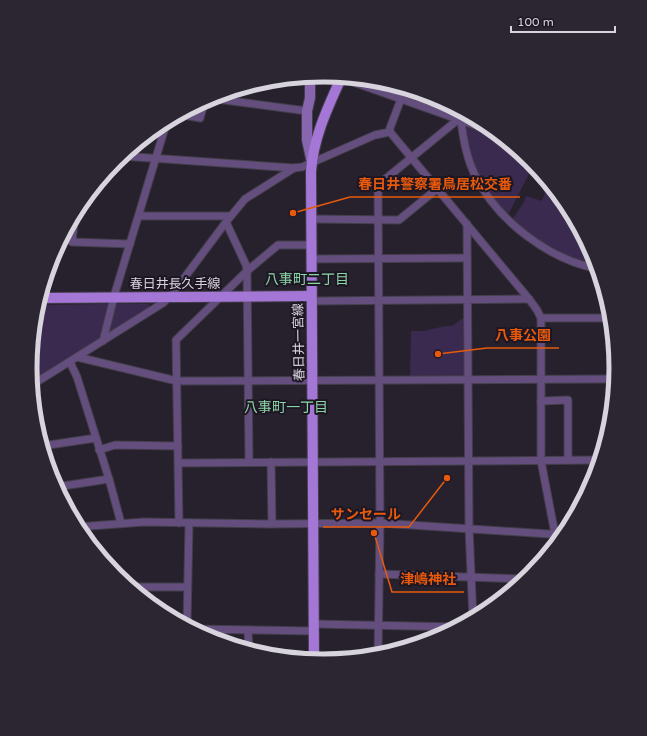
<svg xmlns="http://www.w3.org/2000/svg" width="647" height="736" viewBox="0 0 647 736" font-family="'Varela Round','Noto Sans JP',sans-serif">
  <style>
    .green { fill: #3b2a4f }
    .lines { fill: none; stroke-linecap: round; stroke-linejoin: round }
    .river { stroke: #18002c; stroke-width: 13 }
    .street-casing { stroke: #433e4a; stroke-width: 9 }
    .secondary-casing { stroke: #433e4a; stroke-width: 12 }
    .primary-casing { stroke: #433e4a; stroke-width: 12 }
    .street { stroke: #644e7d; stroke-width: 7 }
    .secondary { stroke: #8865af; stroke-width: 10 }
    .primary { stroke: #a476d6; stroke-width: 10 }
    .labels { text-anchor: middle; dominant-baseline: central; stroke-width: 4; stroke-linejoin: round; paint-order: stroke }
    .street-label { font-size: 13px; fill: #d8d4dd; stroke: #1d1724 }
    .neighbourhood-label { font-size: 14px; fill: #8bd4a4; stroke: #1d1724 }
    .rim { fill: none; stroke: #d8d4dd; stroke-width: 5 }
    .leader { fill: none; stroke: #e8590c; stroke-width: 1.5 }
    .callout-dot { fill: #e8590c; stroke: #1d1724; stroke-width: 1.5 }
    .callout-label { font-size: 14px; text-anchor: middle; font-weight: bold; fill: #e8590c; stroke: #1d1724; stroke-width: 4; stroke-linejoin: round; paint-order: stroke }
  </style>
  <rect width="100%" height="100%" fill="#27212e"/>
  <g class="green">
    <path d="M467 125 504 138 534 164 509 213H505C481 184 471 164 465 127Z"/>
    <path d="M549 182 568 205 595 256 598 266C565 257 537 242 512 220L524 202 526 196 542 201Z"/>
    <path d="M107 304 109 307 99 338 97 340 31 381 30 368 36 311 37 305Z"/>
    <path d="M117 304H149L150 308 110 332 108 330 115 306Z"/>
    <path d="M463 318 465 321 466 377 410 378 411 331H424L445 326H452Z"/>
  </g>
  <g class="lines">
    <path class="river" d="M403 87 446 102"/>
    <defs>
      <g id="street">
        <path d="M336 76 497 133"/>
        <path d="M209 98 307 111"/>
        <path d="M401 99 390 128V132L529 299 537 310 541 318V461L555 534V547"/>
        <path d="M178 114 200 118 205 100"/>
        <path d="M121 156 294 168 302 167 375 135 390 132"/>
        <path d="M75 213 72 242 130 244"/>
        <path d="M139 216H230"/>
        <path d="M311 219 399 220 438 188"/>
        <path d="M226 222 246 265 247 271 249 462"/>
        <path d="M467 224 469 528 473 619"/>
        <path d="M311 259 467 258"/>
        <path d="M312 301 529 299"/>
        <path d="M541 318H612"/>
        <path d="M103 341 115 293 167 121"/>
        <path d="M77 357 177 381 616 379"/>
        <path d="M70 362 77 377 109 479 121 523"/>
        <path d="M32 385 163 303 173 293 226 222 245 199 294 168"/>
        <path d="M541 401 568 400V460"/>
        <path d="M42 446 96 438"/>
        <path d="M99 450 115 445 178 446"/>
        <path d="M271 462 272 524"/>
        <path d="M179 463 601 460"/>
        <path d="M56 487 109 479"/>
        <path d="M179 523 176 340 247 271 278 245H311"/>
        <path d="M77 527 144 522 269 524 380 523 564 535"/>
        <path d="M379 574 526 579"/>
        <path d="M130 587H187"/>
        <path d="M314 624 459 627"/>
        <path d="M187 626 189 523"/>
        <path d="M192 629 314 631"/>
        <path d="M248 630 249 651"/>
        <path d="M378 656 380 523 378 185 455 122 461 120C463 138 466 156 474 173 496 220 549 260 599 269"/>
      </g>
      <path id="secondary" d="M310 76V98L307 111V140L312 163"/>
      <g id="primary">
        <path d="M39 298 311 296"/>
        <path d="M314 661 311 172C313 138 328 107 342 76"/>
      </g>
    </defs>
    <use href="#street" class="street-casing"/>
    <use href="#secondary" class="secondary-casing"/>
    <use href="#primary" class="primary-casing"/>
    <use href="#street" class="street"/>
    <use href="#secondary" class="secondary"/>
    <use href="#primary" class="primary"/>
  </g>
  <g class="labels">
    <g class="street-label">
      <text x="175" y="284">春日井長久手線</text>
      <text transform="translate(299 342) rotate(-91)">春日井一宮線</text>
    </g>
    <g class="neighbourhood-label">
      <text x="307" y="279">八事町二丁目</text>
      <text x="286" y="407">八事町一丁目</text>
    </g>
  </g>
  <path d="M0 0H647V736H0ZM37 368a286 286 0 1 1 572 0a286 286 0 1 1-572 0Z" fill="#2c2633" fill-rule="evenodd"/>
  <path class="rim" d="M37 368a286 286 0 1 1 572 0a286 286 0 1 1-572 0Z"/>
  <path class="leader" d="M293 213L350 197H520M438 354L487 348H559M447 478L409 527H323M374 533L392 592H464"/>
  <g class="callout-dot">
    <circle cx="293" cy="213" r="4"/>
    <circle cx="438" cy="354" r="4"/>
    <circle cx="447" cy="478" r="4"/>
    <circle cx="374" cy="533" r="4"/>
  </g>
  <g class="callout-label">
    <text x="435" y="189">春日井警察署鳥居松交番</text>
    <text x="523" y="340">八事公園</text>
    <text x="366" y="519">サンセール</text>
    <text x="428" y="584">津嶋神社</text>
  </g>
  <path d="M511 26v6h104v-6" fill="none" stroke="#d8d4dd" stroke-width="2"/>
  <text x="517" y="26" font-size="12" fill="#d8d4dd" stroke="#1d1724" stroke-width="3" paint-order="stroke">100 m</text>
</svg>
